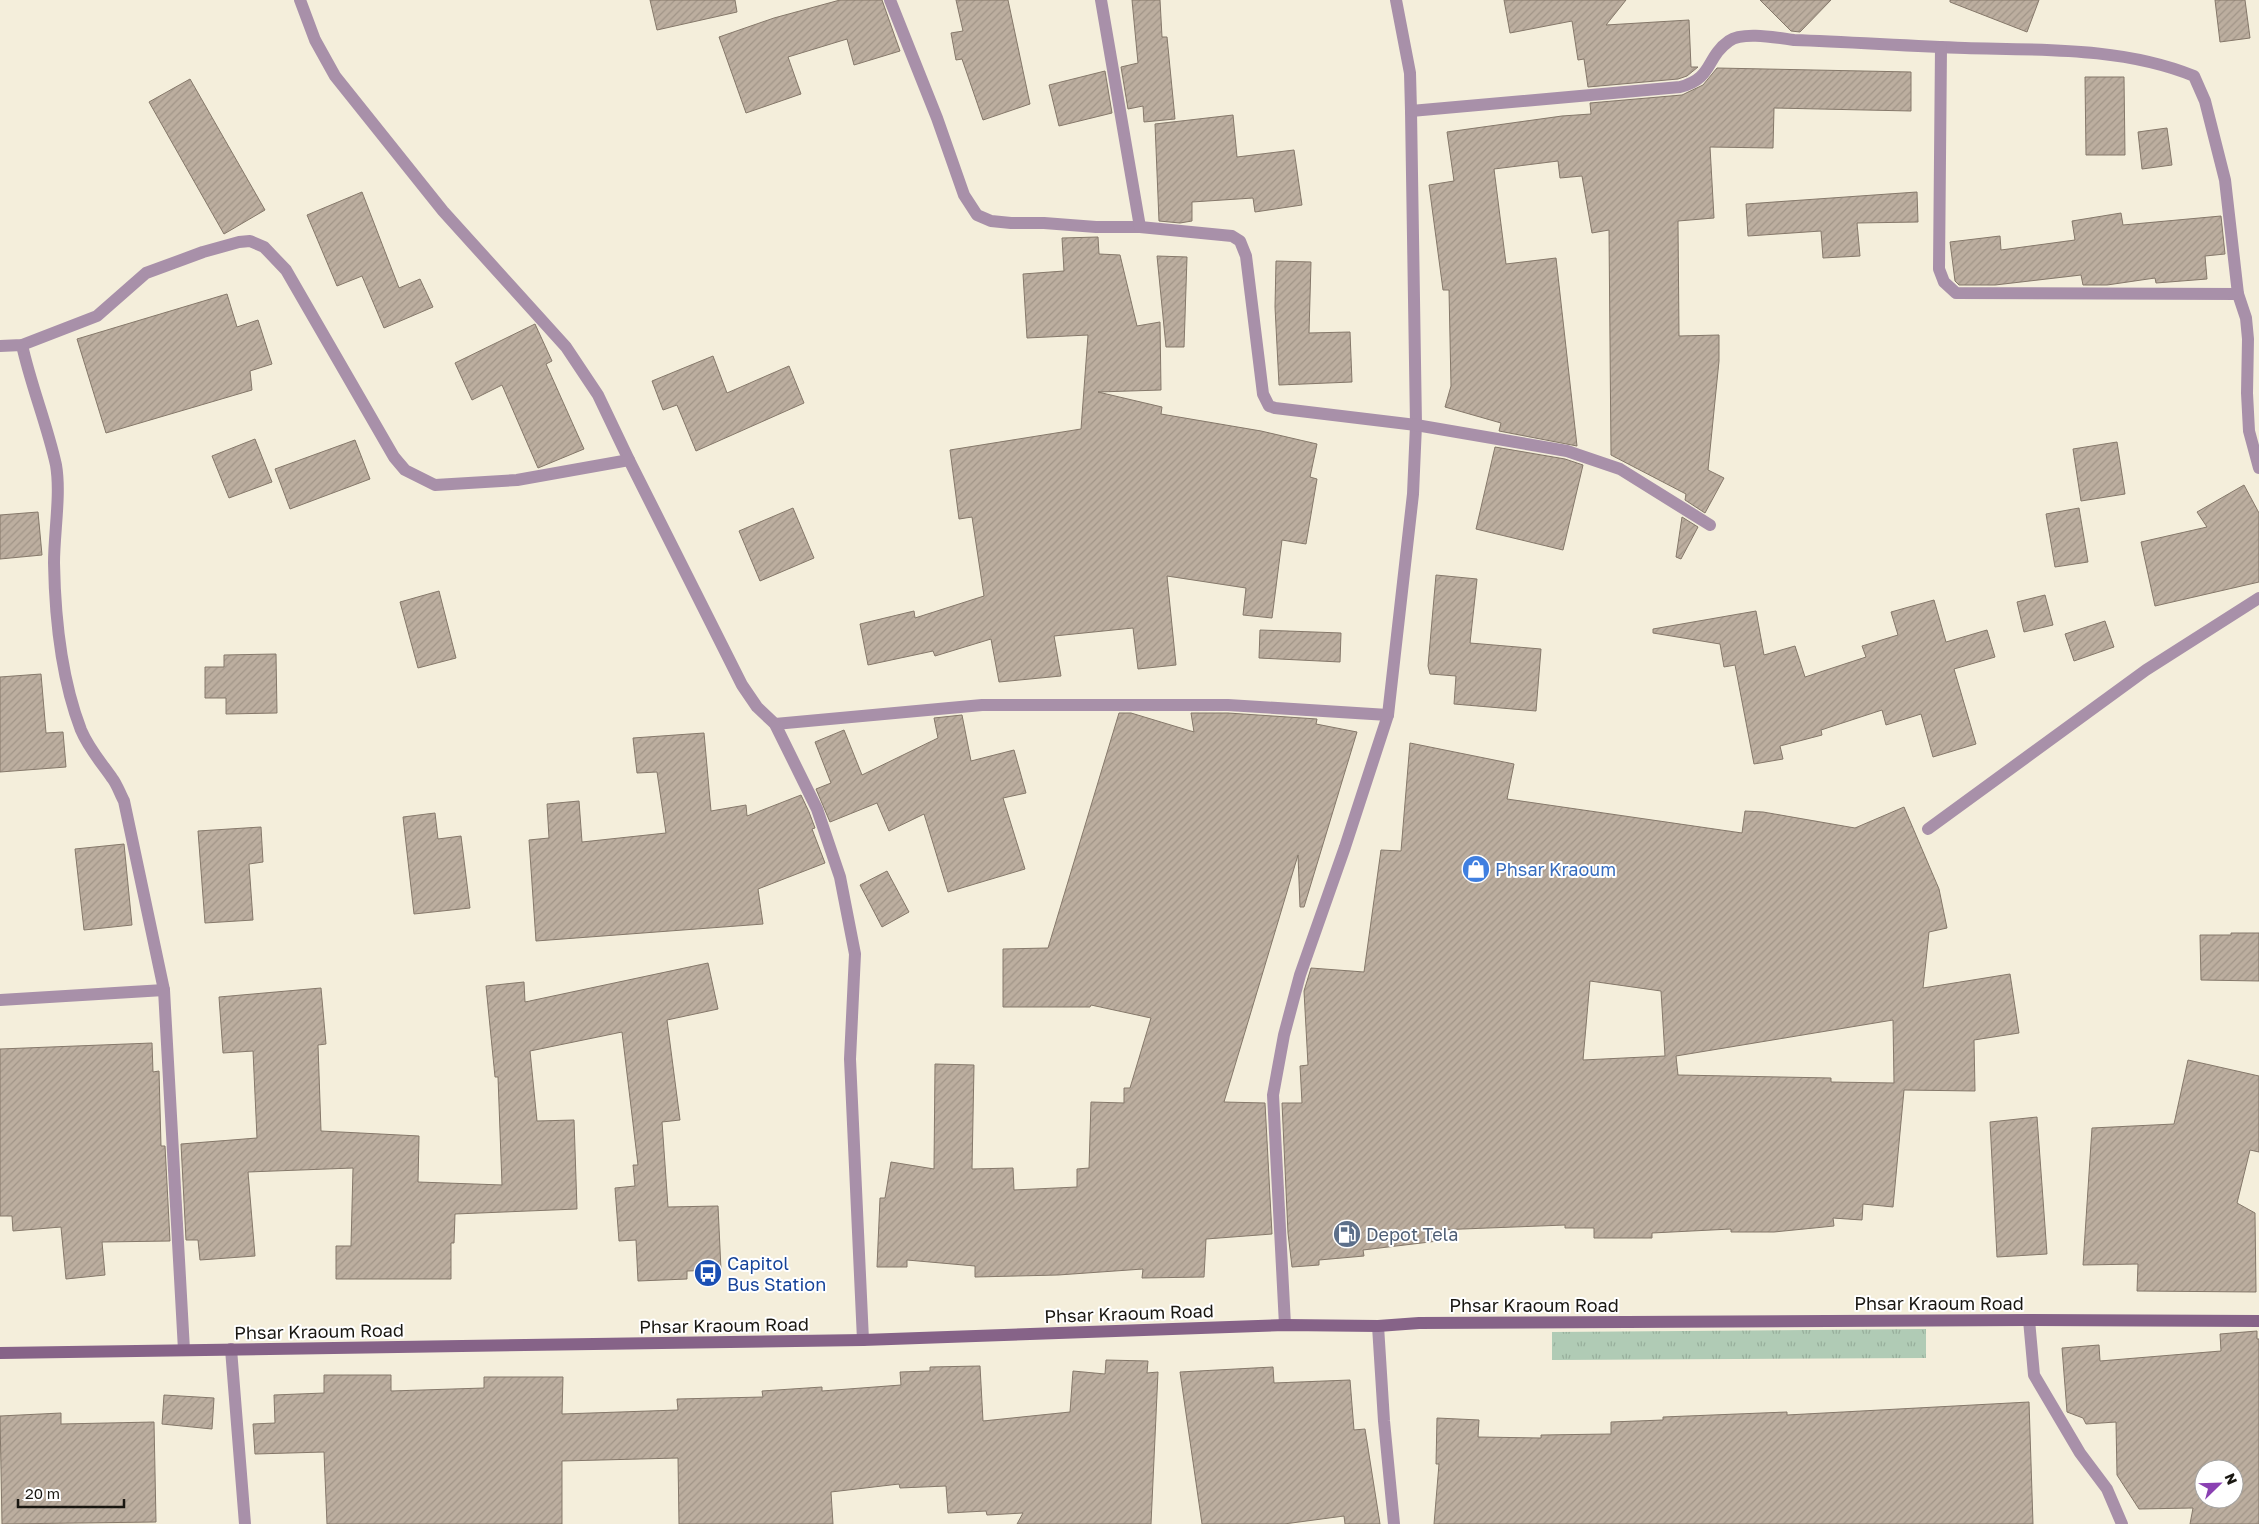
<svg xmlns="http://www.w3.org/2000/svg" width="2259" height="1524" viewBox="0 0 2259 1524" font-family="'Golos Text',sans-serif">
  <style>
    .grass { fill: url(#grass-tufts) }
    .building { fill: url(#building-hatch); stroke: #85786a; fill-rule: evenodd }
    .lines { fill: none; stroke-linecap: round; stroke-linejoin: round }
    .service { stroke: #a890a9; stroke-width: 12 }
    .minor { stroke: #a890a9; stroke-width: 12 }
    .secondary { stroke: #866388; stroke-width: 12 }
    .labels { text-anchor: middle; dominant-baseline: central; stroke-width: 4; stroke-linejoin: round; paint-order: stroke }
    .shop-label { font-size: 18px; fill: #366cbe; stroke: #fff; text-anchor: start }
    .service-label { font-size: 18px; fill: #4e5e75; stroke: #fff; text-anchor: start }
    .transit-label { font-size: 18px; fill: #164399; stroke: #fff; text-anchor: start }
    .street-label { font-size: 18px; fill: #191711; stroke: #fff }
  </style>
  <defs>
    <pattern id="grass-tufts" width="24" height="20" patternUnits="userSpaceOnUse" patternTransform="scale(1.25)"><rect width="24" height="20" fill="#b0cbb5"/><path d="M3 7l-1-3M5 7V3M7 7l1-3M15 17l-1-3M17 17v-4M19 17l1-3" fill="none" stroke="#97ae9b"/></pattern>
    <pattern id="building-hatch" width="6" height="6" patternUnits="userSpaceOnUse" patternTransform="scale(1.25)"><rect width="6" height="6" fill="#bcae9f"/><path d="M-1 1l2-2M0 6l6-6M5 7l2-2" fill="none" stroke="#a19588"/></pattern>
  </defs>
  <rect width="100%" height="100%" fill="#f4eedb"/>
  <path class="grass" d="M1926 1329V1358L1552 1360V1332Z"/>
  <g class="building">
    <path d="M650 0H735L737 12 657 30Z"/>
    <path d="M840 0H882L900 51 854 65 847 39 788 57 801 94 746 113 719 37 774 18Z"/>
    <path d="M956 0H1008L1030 104 983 120 962 59 956 60 951 33 963 31Z"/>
    <path d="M1132 0H1160L1162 37H1167L1175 119 1144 122 1143 106 1128 109 1121 67 1138 63Z"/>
    <path d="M1504 0H1626L1606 25 1689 20 1691 67H1698L1687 76 1678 79 1588 87 1584 59 1578 60 1572 21 1510 33Z"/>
    <path d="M1760 0H1831L1800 32 1791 31Z"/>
    <path d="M1950 0H2039L2027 32 1950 2Z"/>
    <path d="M2215 0H2245L2250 38 2220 42Z"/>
    <path d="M1717 68 1911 72V111L1774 108 1773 148 1710 147 1714 218 1678 221 1679 336 1719 335V361L1708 470 1724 478 1705 513 1685 500 1686 494 1611 455 1609 230 1592 233 1582 176 1560 178 1558 161 1494 169 1506 264 1556 258 1577 446 1499 431 1501 423 1445 407 1451 386 1449 290H1443L1429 185 1454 181 1447 132 1562 116 1591 114 1590 103 1682 95 1703 85Z"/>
    <path d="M1105 71 1112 113 1059 126 1049 85Z"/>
    <path d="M2085 77H2124L2125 155H2086Z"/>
    <path d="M190 79 265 210 224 234 149 102Z"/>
    <path d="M1233 115 1237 157 1294 150 1302 205 1255 212 1253 198 1192 202V221L1180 223 1159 221 1155 124Z"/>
    <path d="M2167 128 2172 165 2142 169 2138 132Z"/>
    <path d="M362 192 399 288 420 279 433 307 384 328 362 276 337 286 307 215Z"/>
    <path d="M1917 192 1918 222 1857 223 1860 256 1823 258 1821 231 1748 236 1746 204Z"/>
    <path d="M2121 213 2123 225 2221 216 2225 254 2205 256 2207 279 2156 283 2155 278 2107 285H2083L2081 275 1995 285H1959L1955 281 1950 242 2000 236 2001 250 2075 240 2072 221Z"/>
    <path d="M1098 237 1099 254 1120 255 1137 326 1160 322 1161 390 1098 392 1162 407 1161 414 1261 431 1317 444 1310 477 1317 479 1306 544 1282 540 1272 618 1243 615 1246 588 1167 576 1176 665 1138 669 1133 628 1054 636 1061 676 999 682 991 639 935 656 933 651 868 665 860 624 914 611 915 618 984 596 972 517 959 519 950 450 1081 429 1088 335 1027 338 1023 274 1064 271 1062 238Z"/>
    <path d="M1157 256 1187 257 1184 347H1166Z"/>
    <path d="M1276 261 1311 262 1309 333 1350 332 1352 382 1279 385 1275 307Z"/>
    <path d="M227 294 237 327 258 320 272 364 250 371 252 390 106 433 77 339Z"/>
    <path d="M535 324 552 361 546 364 584 449 538 468 502 385 472 400 455 363Z"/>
    <path d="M713 356 727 393 789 366 804 403 696 451 677 405 663 410 652 381Z"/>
    <path d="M255 439 272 482 229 498 212 456Z"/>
    <path d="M355 440 370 479 290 509 275 469Z"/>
    <path d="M2117 442 2125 494 2081 501 2073 449Z"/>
    <path d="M1495 447 1565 459 1583 465 1563 550 1476 529Z"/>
    <path d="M2244 485 2259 513V582L2155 606 2141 542 2207 527 2197 512Z"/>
    <path d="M793 508 814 558 760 581 739 531Z"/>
    <path d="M2079 508 2088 562 2055 567 2046 514Z"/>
    <path d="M38 512 42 555 0 559V515Z"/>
    <path d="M1682 517 1698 527 1681 559 1676 557Z"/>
    <path d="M1436 575 1477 579 1470 643 1541 649 1536 711 1454 704 1456 676 1430 674 1428 666Z"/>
    <path d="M439 591 456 658 418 668 400 602Z"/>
    <path d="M2045 595 2053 625 2024 632 2017 602Z"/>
    <path d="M1934 600 1946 642 1987 630 1995 657 1954 669 1976 744 1933 757 1921 714 1886 725 1882 710 1821 730 1822 735 1780 746 1783 759 1754 764 1735 665 1724 667 1720 644 1653 633V629L1756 611 1764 655 1795 646 1805 677 1866 657 1862 646 1898 635 1891 612Z"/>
    <path d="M2105 621 2114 647 2074 661 2065 634Z"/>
    <path d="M1260 630 1341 633 1340 662 1259 658Z"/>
    <path d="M276 654 277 713 226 714V698H205V667H224V655Z"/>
    <path d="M41 674 46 733 63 732 66 767 0 772V677Z"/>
    <path d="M1119 713H1131L1194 732 1191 713H1228L1317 719 1316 724 1357 732 1304 907H1300L1298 855 1224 1102 1265 1103 1272 1234 1206 1239 1204 1277 1142 1278 1143 1269 1058 1275 975 1277V1266L907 1260V1267H877L880 1198H885L891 1162 934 1169 935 1064 974 1065 972 1169 1013 1168 1014 1190 1077 1187V1169L1089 1168 1091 1102 1124 1103V1088H1130L1151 1018 1091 1005 1090 1007H1003V949L1048 948Z"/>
    <path d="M962 715 971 761 1014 750 1026 793 1003 798 1025 869 948 892 924 814 889 831 877 803 830 822 816 789 831 783 815 742 844 730 862 775 938 738 934 718Z"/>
    <path d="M704 733 711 811 746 805 747 816 801 795 809 812 815 828 812 829 825 863 758 889 763 924 536 941 529 840 549 838 547 804 579 801 582 842 666 833 657 772 637 773 633 738Z"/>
    <path d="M1410 743 1514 764 1507 799 1742 833 1745 811 1763 812 1855 828 1904 807 1939 889 1947 928 1929 932 1923 988 2010 974 2019 1033 1974 1040 1975 1091 1904 1090 1893 1207 1863 1204 1862 1220 1833 1218 1834 1226 1774 1232H1731V1229L1652 1233V1238H1594V1228H1565V1225L1437 1230 1438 1241 1363 1250 1364 1256 1319 1260V1265L1292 1267 1288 1233 1282 1103H1302L1300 1066 1308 1065 1304 991 1311 968 1364 972 1381 850 1401 851ZM1590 981 1661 991 1665 1056 1583 1060ZM1893 1020 1894 1083 1831 1082V1078L1678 1075 1676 1056Z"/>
    <path d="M435 813 438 839 461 836 470 908 414 914 403 817Z"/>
    <path d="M261 827 263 862 249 864 253 920 205 923 198 831Z"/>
    <path d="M124 844 132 925 84 930 75 849Z"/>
    <path d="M887 871 909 912 882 927 860 885Z"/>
    <path d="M2231 933H2259V981L2201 980 2200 935H2231Z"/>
    <path d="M708 963 718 1009 667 1020 680 1120 662 1122 668 1207 718 1206 721 1270 687 1271V1279L638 1281 636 1240 619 1241 615 1188 635 1186 633 1165H638L622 1032 530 1051 537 1121 574 1120 577 1209 455 1214 454 1243H451V1279H336V1246H351L353 1168 248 1172 255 1256 200 1260 198 1240H186L181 1144 257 1138 253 1051 223 1053 219 997 321 988 326 1044 318 1045 321 1131 419 1136 418 1182 502 1185 498 1077H495L486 986 524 982 525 1002Z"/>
    <path d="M152 1043 153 1072 159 1071 161 1146H165L170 1241 102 1242 105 1275 66 1279 61 1227 13 1231 12 1216H0V1049Z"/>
    <path d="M2188 1060 2259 1076V1152L2250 1150 2237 1203 2255 1213 2256 1292 2137 1291 2138 1264 2083 1265 2092 1128 2174 1124Z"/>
    <path d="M2037 1117 2047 1254 1997 1257 1990 1122Z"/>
    <path d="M2257 1331V1339H2259V1524H2190L2193 1508 2139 1509 2117 1475 2116 1422 2086 1424 2083 1418 2067 1412 2062 1348 2099 1345 2100 1361 2221 1351 2220 1334ZM2204 1469H2234V1499H2204Z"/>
    <path d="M1106 1360 1148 1361 1147 1373 1158 1372 1151 1524H1017L1023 1513 987 1515 986 1511 948 1513 946 1486 900 1488 899 1484 831 1492 833 1524H679L678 1458 562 1461V1524H327L324 1452 255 1454 253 1424 275 1423 274 1395 324 1393V1375H391V1391L484 1388V1377H563L562 1414 678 1410 677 1399 763 1397 762 1391 822 1387V1391L901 1385 900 1372 930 1371V1367L980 1366 983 1421 1070 1412 1073 1371 1105 1374Z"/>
    <path d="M1273 1367 1274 1383 1350 1380 1354 1430 1365 1429 1380 1524H1345L1344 1516 1284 1524H1202L1180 1372Z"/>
    <path d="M164 1395 214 1398 212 1429 162 1424Z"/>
    <path d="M2029 1402 2033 1524H1434L1439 1464H1436L1437 1418 1479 1420 1478 1437 1541 1438V1435L1611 1434V1422L1663 1420V1417L1787 1412V1415Z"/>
    <path d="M61 1413V1424L154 1422 156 1522 2 1524 0 1416Z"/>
  </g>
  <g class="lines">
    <g class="service">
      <path d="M775 724 982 705H1228L1388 715"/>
      <path d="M0 1000 164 990"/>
      <path d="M1285 1325 1273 1095 1284 1035 1300 975 1345 847 1388 715 1413 494 1416 425 1411 111"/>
    </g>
    <g class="minor">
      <path d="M300 0 315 40 335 76 443 211 566 347 598 395 629 460 742 685 757 707 775 724 817 809 840 877 855 954 850 1059 863 1340"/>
      <path d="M890 0 937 118 964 195 977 215 991 221 1011 223H1044L1096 227H1140L1232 236 1240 241 1246 256 1263 394 1269 406 1275 408 1416 425 1567 451 1620 469 1710 525"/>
      <path d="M1101 0 1140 227"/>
      <path d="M1396 0 1410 73 1411 111 1680 87C1714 78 1705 58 1729 41 1743 31 1778 38 1794 40 1851 42 1908 46 1965 48 2041 50 2123 47 2194 76L2205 101 2225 180 2238 294 2246 318 2248 339 2247 393 2249 431 2259 468"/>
      <path d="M1941 47 1939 269 1944 282 1956 293 2238 294"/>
      <path d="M22 345C31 386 47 424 56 465 61 494 54 533 54 563 55 619 61 678 81 730 89 749 101 762 112 778 117 784 120 794 124 801L164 990 184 1350"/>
      <path d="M0 346 22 345 97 316 146 273 203 252 239 242 250 241 264 247 286 270 394 457 405 470 435 485 517 480 629 460"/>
      <path d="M1928 829 2146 670 2259 598"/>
      <path d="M2029 1320 2034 1375 2080 1453 2107 1489 2122 1524"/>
      <path d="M1378 1326 1384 1421 1394 1524"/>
      <path d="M231 1349 245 1524"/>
    </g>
    <path class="secondary" d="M0 1353 863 1340 1285 1325 1378 1326 1419 1323 2029 1320 2259 1321"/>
  </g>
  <defs>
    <symbol id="shop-disc" viewBox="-11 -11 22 22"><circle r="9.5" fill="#3f7fe0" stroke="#fff"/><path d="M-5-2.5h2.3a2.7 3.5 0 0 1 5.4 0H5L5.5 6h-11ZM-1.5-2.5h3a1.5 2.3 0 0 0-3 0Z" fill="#fff"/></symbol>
    <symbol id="fuel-disc" viewBox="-11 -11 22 22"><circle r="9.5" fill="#5c6f8a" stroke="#fff"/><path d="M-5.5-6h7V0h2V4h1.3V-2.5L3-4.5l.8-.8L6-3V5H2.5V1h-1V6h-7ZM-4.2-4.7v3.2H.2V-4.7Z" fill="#fff"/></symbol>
    <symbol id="bus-disc" viewBox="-11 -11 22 22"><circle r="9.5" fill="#1a4fb4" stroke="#fff"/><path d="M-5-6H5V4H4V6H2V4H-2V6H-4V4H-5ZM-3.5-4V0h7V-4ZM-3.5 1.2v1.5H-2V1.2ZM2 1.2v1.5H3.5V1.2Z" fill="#fff"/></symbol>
  </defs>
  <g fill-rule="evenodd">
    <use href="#shop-disc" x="1460" y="853" width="32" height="32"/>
    <use href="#fuel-disc" x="1331" y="1218" width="32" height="32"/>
    <use href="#bus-disc" x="692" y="1257" width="32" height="32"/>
  </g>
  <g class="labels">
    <g class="shop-label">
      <text x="1495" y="869">Phsar Kraoum</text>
    </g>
    <g class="service-label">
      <text x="1366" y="1234">Depot Tela</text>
    </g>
    <g class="transit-label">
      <text x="727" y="1263">Capitol<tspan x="727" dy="21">Bus Station</tspan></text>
    </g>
    <g class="street-label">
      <text x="1939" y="1303">Phsar Kraoum Road</text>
      <text x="1534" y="1305">Phsar Kraoum Road</text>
      <text transform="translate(1129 1313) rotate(-2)">Phsar Kraoum Road</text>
      <text transform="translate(724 1325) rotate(-1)">Phsar Kraoum Road</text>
      <text transform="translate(319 1331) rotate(-1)">Phsar Kraoum Road</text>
    </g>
  </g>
  <g transform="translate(2219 1484) rotate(67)"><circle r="24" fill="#ffffff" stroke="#a3a2a0"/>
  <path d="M0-4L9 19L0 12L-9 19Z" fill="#8a40b2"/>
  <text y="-8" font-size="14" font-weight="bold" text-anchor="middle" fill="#191711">N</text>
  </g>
  <path d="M18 1499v8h106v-8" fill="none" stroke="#191711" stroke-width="2.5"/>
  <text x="25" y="1499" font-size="15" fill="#191711" stroke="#ffffff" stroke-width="4" paint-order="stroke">20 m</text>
</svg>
